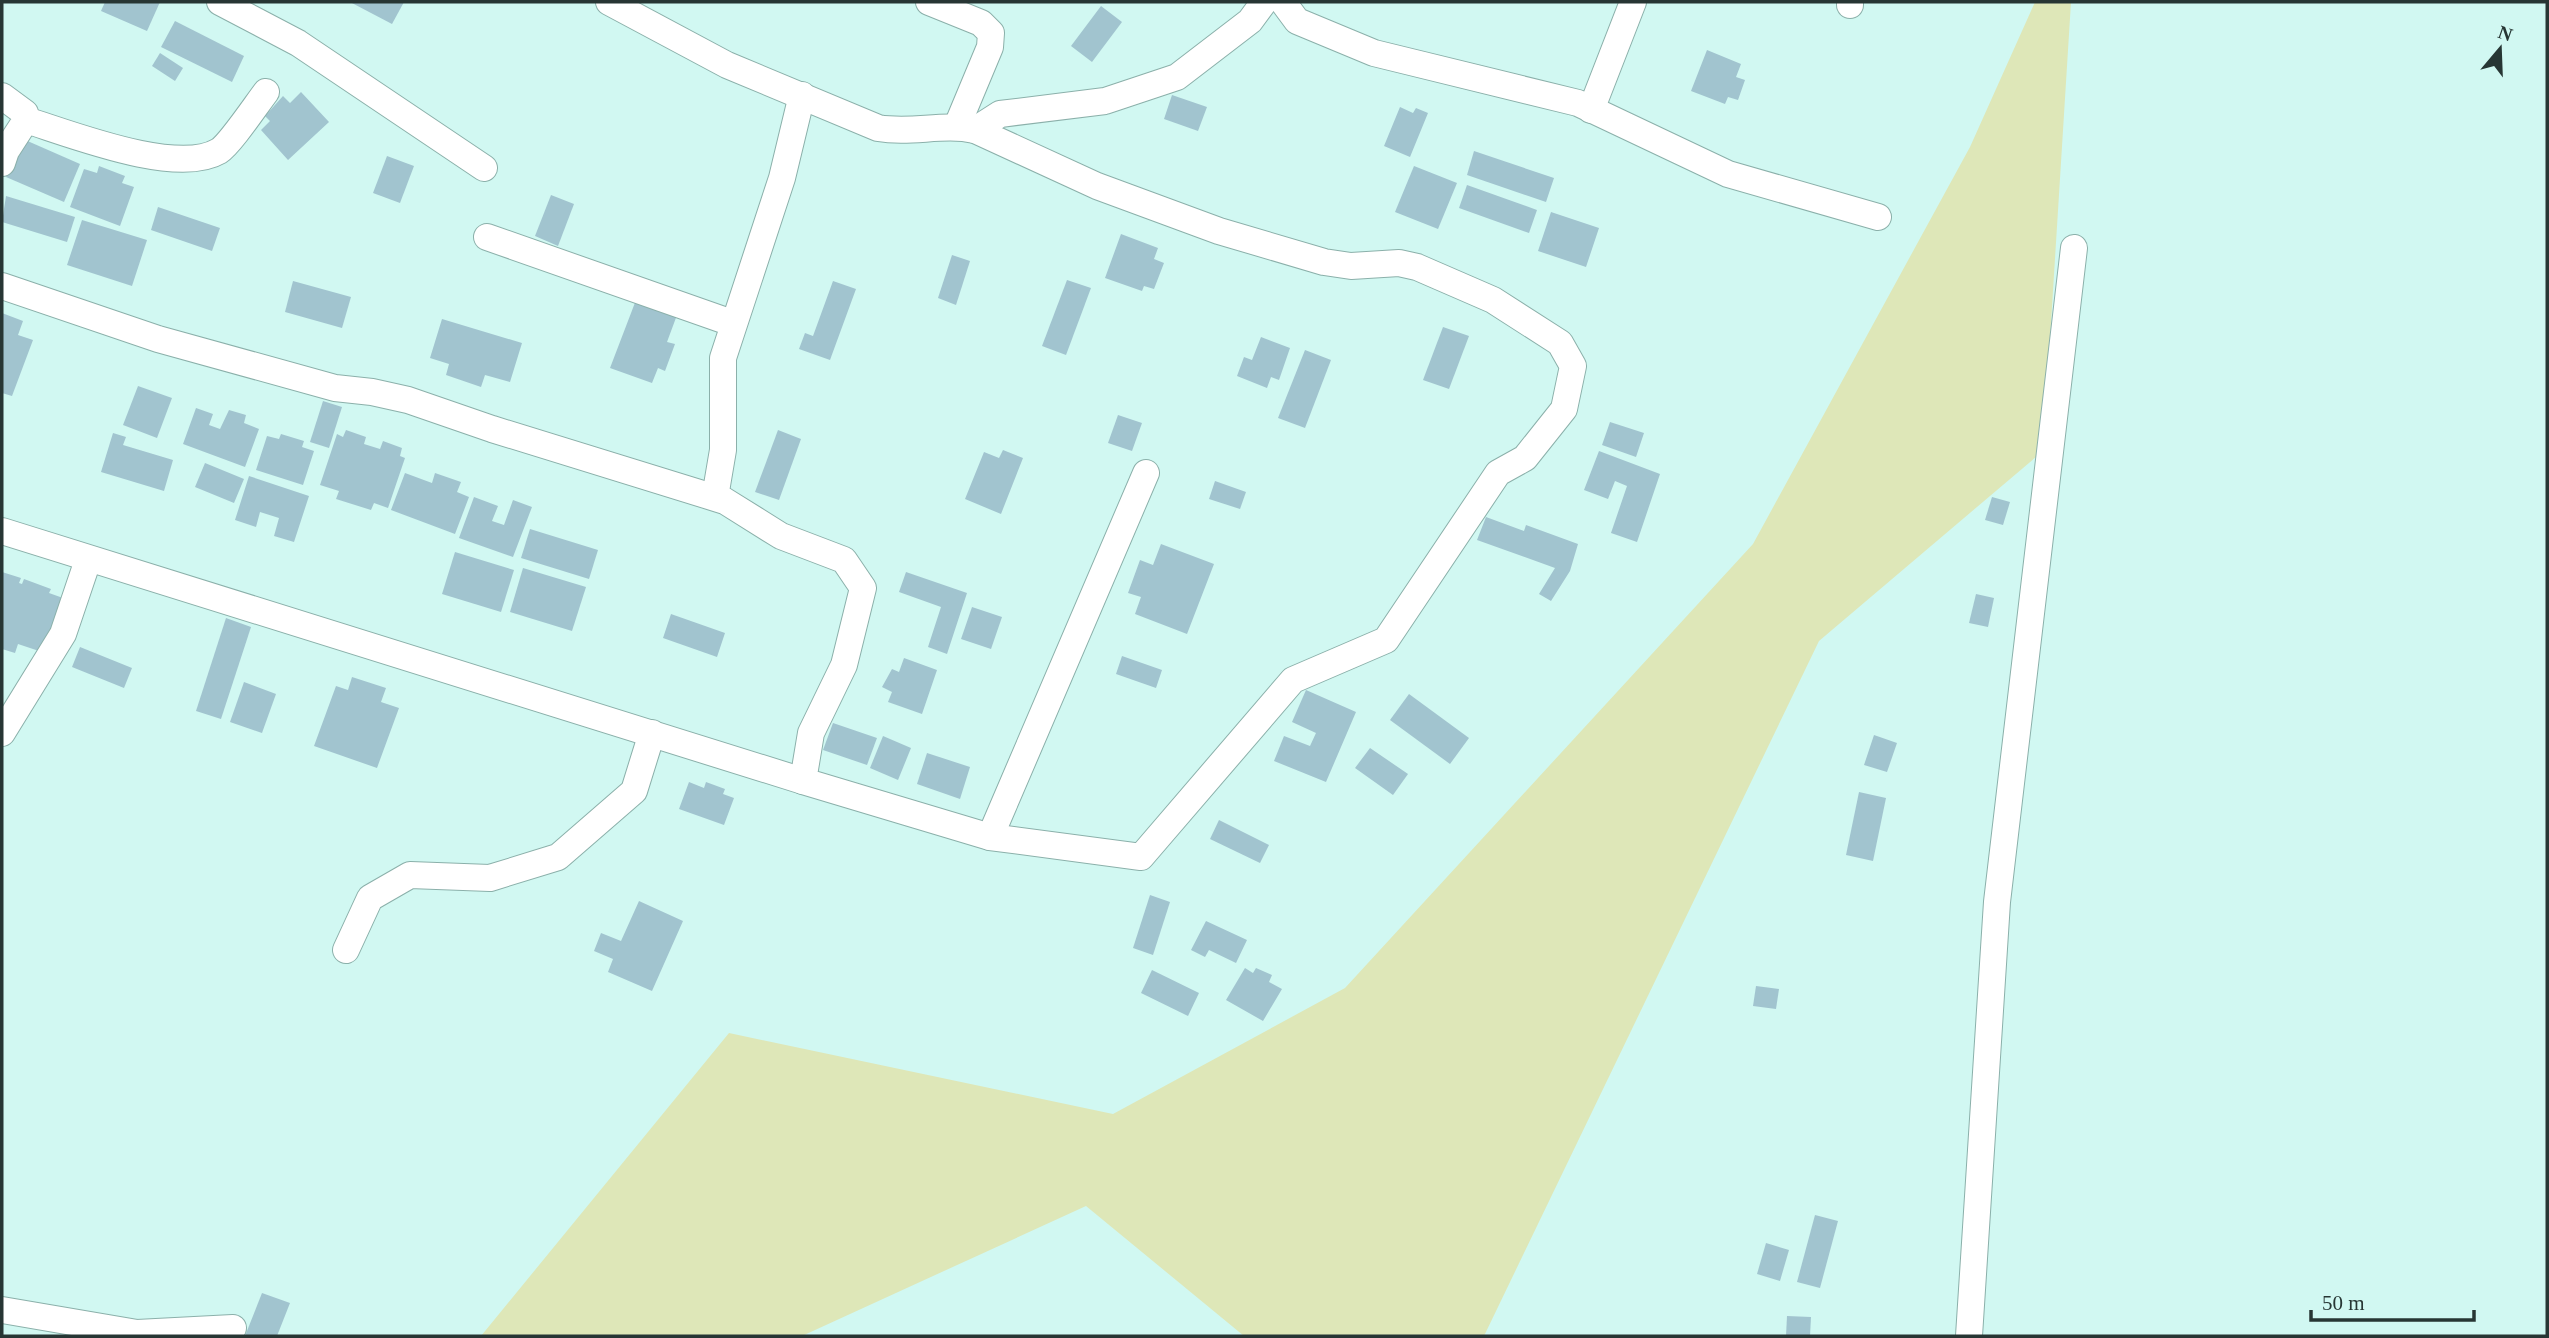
<svg xmlns="http://www.w3.org/2000/svg" width="2549" height="1338" viewBox="0 0 2549 1338" font-family="'Times New Roman',serif">
  <style>
    .green { fill: #dee7b8 }
    .building { fill: #a1c4cf }
    .lines { fill: none; stroke-linecap: round; stroke-linejoin: round }
    .minor-casing { stroke: #8bb0aa; stroke-width: 28 }
    .minor { stroke: #fff; stroke-width: 26 }
  </style>
  <rect width="100%" height="100%" fill="#d1f8f2"/>
  <path class="green" d="M2035 2H2071L2043 451 1819 641 1484 1336H1244L1086 1206 802 1336H481L729 1033 1113 1114 1345 988 1753 544 1970 147Z"/>
  <g class="building">
    <path d="M105 2H160L147 31 101 11Z"/>
    <path d="M350 2H404L392 24Z"/>
    <path d="M1101 6 1122 22 1092 62 1071 46Z"/>
    <path d="M175 21 244 56 232 82 161 47Z"/>
    <path d="M1707 50 1741 64 1736 77 1745 80 1738 100 1728 97 1725 104 1691 91Z"/>
    <path d="M160 53 183 68 175 81 152 66Z"/>
    <path d="M301 92 329 122 288 160 261 130 270 121 265 116 283 96 290 103Z"/>
    <path d="M1172 95 1207 107 1198 131 1164 119Z"/>
    <path d="M1400 107 1413 113 1416 108 1428 113 1410 157 1384 146Z"/>
    <path d="M23 139 80 164 64 202 6 177Z"/>
    <path d="M1474 151 1554 178 1546 202 1467 175Z"/>
    <path d="M387 156 414 166 400 203 373 193Z"/>
    <path d="M99 166 125 176 122 183 134 187 120 226 70 207 84 169 97 173Z"/>
    <path d="M1414 166 1457 183 1438 229 1395 212Z"/>
    <path d="M1467 185 1537 210 1529 233 1459 208Z"/>
    <path d="M551 195 574 204 558 246 535 236Z"/>
    <path d="M6 196 75 217 67 242 2 222Z"/>
    <path d="M158 207 220 228 212 251 151 230Z"/>
    <path d="M1551 212 1599 228 1586 267 1538 251Z"/>
    <path d="M82 220 147 240 132 286 67 265Z"/>
    <path d="M1121 234 1158 248 1154 259 1164 263 1154 289 1144 286 1142 291 1105 278Z"/>
    <path d="M952 255 970 261 956 305 938 298Z"/>
    <path d="M1067 280 1091 288 1066 355 1042 346Z"/>
    <path d="M293 281 351 297 342 328 285 312Z"/>
    <path d="M833 281 856 289 830 360 799 349 805 333 813 336Z"/>
    <path d="M636 300 677 315 667 342 675 344 665 371 658 368 652 383 610 368Z"/>
    <path d="M2 313 23 321 18 335 33 340 12 396 2 393Z"/>
    <path d="M442 319 522 343 510 382 485 375 481 387 446 375 449 364 430 358Z"/>
    <path d="M1443 327 1469 336 1449 389 1423 380Z"/>
    <path d="M1261 337 1290 348 1279 380 1271 377 1267 388 1237 376 1244 357 1252 360Z"/>
    <path d="M1305 350 1331 360 1305 428 1278 418Z"/>
    <path d="M138 386 172 398 157 438 123 425Z"/>
    <path d="M323 401 342 407 329 448 310 442Z"/>
    <path d="M196 408 213 414 209 425 220 429 229 410 246 415 244 423 259 429 245 467 183 444Z"/>
    <path d="M1118 415 1142 423 1132 451 1108 443Z"/>
    <path d="M1610 422 1644 433 1636 457 1602 445Z"/>
    <path d="M346 430 366 437 364 444 380 449 383 441 402 448 400 456 405 458 388 508 374 503 371 510 336 499 339 491 320 485 337 434 343 437Z"/>
    <path d="M778 430 801 439 779 500 755 492Z"/>
    <path d="M113 433 126 437 123 445 173 460 164 491 101 472Z"/>
    <path d="M281 434 304 441 302 447 314 451 303 485 256 470 267 436 279 439Z"/>
    <path d="M1003 450 1023 458 1001 514 965 499 984 452 999 458Z"/>
    <path d="M1599 451 1660 474 1637 542 1611 533 1627 486 1615 481 1608 499 1584 490Z"/>
    <path d="M205 463 244 479 234 503 195 487Z"/>
    <path d="M405 473 432 483 435 473 461 482 457 492 469 497 455 534 391 510Z"/>
    <path d="M249 476 309 496 294 542 274 536 279 518 260 512 256 527 235 520Z"/>
    <path d="M1215 481 1246 492 1240 509 1209 499Z"/>
    <path d="M474 497 498 506 492 521 504 525 513 500 532 507 513 557 459 538Z"/>
    <path d="M1992 497 2010 502 2003 525 1985 520Z"/>
    <path d="M1486 517 1524 531 1526 525 1578 544 1570 571 1551 601 1539 594 1555 568 1477 540Z"/>
    <path d="M530 529 598 550 589 579 521 558Z"/>
    <path d="M1161 544 1214 564 1187 634 1135 614 1141 597 1128 593 1140 560 1153 565Z"/>
    <path d="M455 552 514 570 501 612 442 594Z"/>
    <path d="M523 568 586 587 572 631 510 612Z"/>
    <path d="M2 572 21 578 19 583 22 584 24 579 51 589 49 593 63 598 45 653 18 644 15 653 2 649Z"/>
    <path d="M906 572 967 593 947 654 928 647 941 607 899 592Z"/>
    <path d="M1976 594 1994 598 1988 627 1969 623Z"/>
    <path d="M972 607 1002 617 991 649 961 639Z"/>
    <path d="M671 614 725 633 717 657 663 638Z"/>
    <path d="M226 618 251 627 221 719 196 711Z"/>
    <path d="M80 647 132 668 124 688 72 667Z"/>
    <path d="M1122 656 1162 670 1156 688 1116 674Z"/>
    <path d="M904 658 937 670 922 714 888 702 892 692 882 687 892 669 899 672Z"/>
    <path d="M352 677 386 688 381 702 399 708 377 768 314 746 336 686 348 690Z"/>
    <path d="M244 682 276 694 262 733 230 722Z"/>
    <path d="M1306 690 1356 712 1326 782 1274 761 1284 736 1310 746 1316 733 1292 722Z"/>
    <path d="M1409 694 1469 738 1450 764 1390 720Z"/>
    <path d="M833 723 877 738 867 765 823 750Z"/>
    <path d="M1874 735 1897 743 1887 772 1864 765Z"/>
    <path d="M883 736 911 748 898 780 870 768Z"/>
    <path d="M1370 748 1408 774 1393 795 1355 768Z"/>
    <path d="M927 753 970 767 960 799 917 784Z"/>
    <path d="M689 782 704 788 706 782 725 789 723 794 734 798 724 825 679 809Z"/>
    <path d="M1859 792 1886 798 1873 861 1846 855Z"/>
    <path d="M1219 820 1269 845 1260 863 1210 839Z"/>
    <path d="M1150 895 1170 902 1153 955 1133 948Z"/>
    <path d="M639 901 683 921 652 991 608 972 613 959 594 951 601 933 621 941Z"/>
    <path d="M1206 921 1247 940 1236 963 1209 950 1205 957 1191 950Z"/>
    <path d="M1245 968 1253 973 1256 968 1272 975 1269 982 1282 989 1263 1021 1226 1000Z"/>
    <path d="M1152 970 1199 993 1188 1016 1141 993Z"/>
    <path d="M1756 986 1779 989 1776 1009 1753 1006Z"/>
    <path d="M1815 1215 1838 1221 1820 1288 1797 1282Z"/>
    <path d="M1766 1243 1789 1250 1780 1281 1757 1274Z"/>
    <path d="M262 1293 290 1303 277 1336H245Z"/>
    <path d="M1787 1316 1811 1317 1810 1336H1786Z"/>
  </g>
  <g class="lines">
    <defs>
      <g id="minor">
        <path d="M220 2 298 43 484 168"/>
        <path d="M929 2 981 23 991 33 990 47 957 126"/>
        <path d="M1283 2 1297 21 1374 53 1578 103 1728 174 1878 217"/>
        <path d="M1850 2V5"/>
        <path d="M2 96 25 113 26 120 6 151 2 163"/>
        <path d="M1591 110 1633 2"/>
        <path d="M26 120C71 134 177 176 219 151 230 144 256 105 266 92"/>
        <path d="M975 130 1000 114 1105 101 1177 77 1250 21 1264 2"/>
        <path d="M487 237 732 323"/>
        <path d="M2 286 158 339 335 388 372 392 408 400 492 429 725 501 781 536 844 560 863 588 844 665 811 733 803 781 990 837 1141 857 1293 680 1386 640 1498 473 1525 458 1564 409 1573 366 1560 343 1493 300 1417 267 1399 263 1351 266 1324 262 1219 231 1097 186 975 130C943 123 911 134 878 128L727 65 609 2"/>
        <path d="M715 497 723 450V358L782 178 802 95"/>
        <path d="M2 531 803 781"/>
        <path d="M2 733 63 634 88 560"/>
        <path d="M990 837 1146 473"/>
        <path d="M346 950 370 898 410 875 490 878 558 857 634 791 652 733"/>
        <path d="M2 1310 137 1333 233 1328"/>
        <path d="M1969 1336 1997 902 2074 248"/>
      </g>
    </defs>
    <use href="#minor" class="minor-casing"/>
    <use href="#minor" class="minor"/>
  </g>
  <rect width="2549" height="1338" fill="none" stroke="#273634" stroke-width="7"/>
  <g transform="translate(2500 49) rotate(19)" stroke="#d1f8f2" stroke-width="5" paint-order="stroke">
  <path d="M0-5L12 26L0 18L-12 26Z" fill="#273634"/>
  <text y="-10" font-size="19" font-weight="bold" text-anchor="middle" fill="#273634">N</text>
  </g>
  <path d="M2311 1310v10h163v-10" fill="none" stroke="#273634" stroke-width="3.5"/>
  <text x="2322" y="1310" font-size="21" fill="#273634" stroke="#d1f8f2" stroke-width="5" paint-order="stroke">50 m</text>
</svg>
